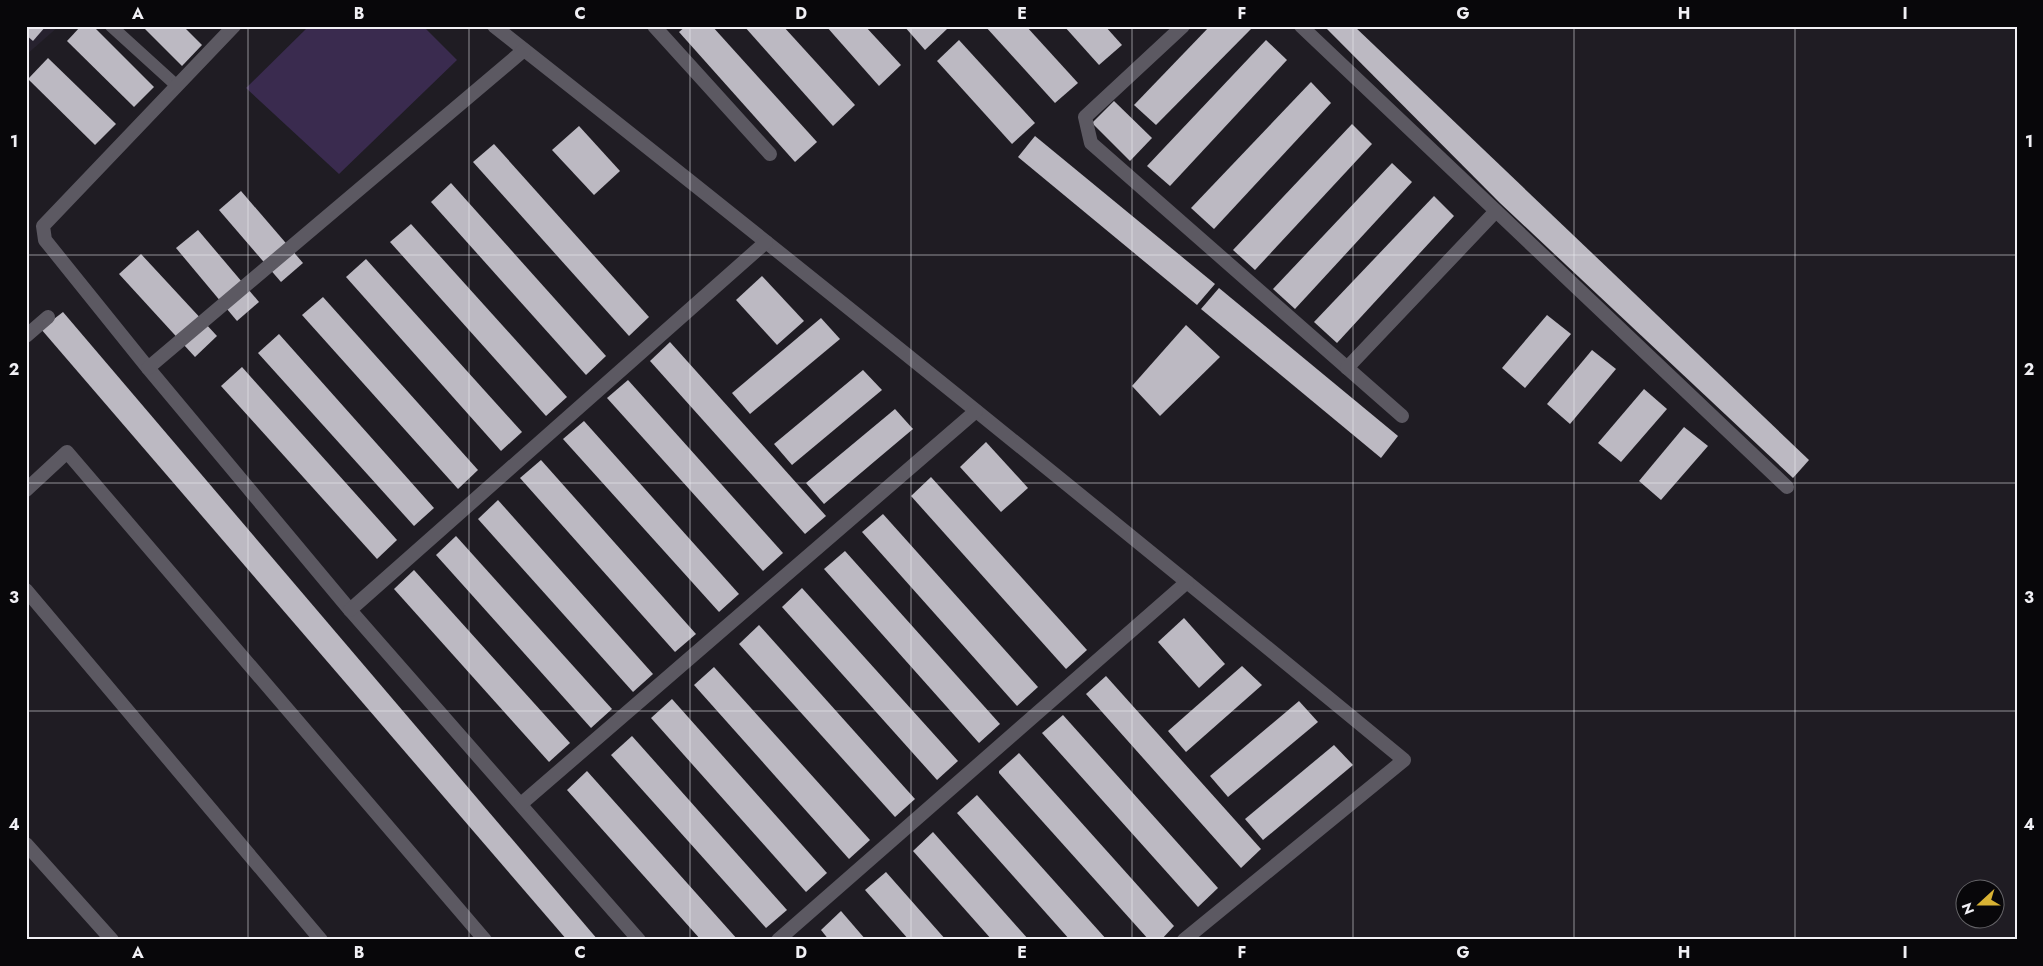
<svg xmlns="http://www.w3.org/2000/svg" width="2043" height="966" viewBox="0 0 2043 966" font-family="Jost,sans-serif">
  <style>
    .built { fill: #27222f }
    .green { fill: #3a2b4f }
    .building { fill: #bcb9c2 }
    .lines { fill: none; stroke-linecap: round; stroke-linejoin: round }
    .service { stroke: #5c5962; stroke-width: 12 }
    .minor { stroke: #5c5962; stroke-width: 14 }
    .grid { fill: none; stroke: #f1f0f5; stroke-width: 1; stroke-opacity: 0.55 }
    .neatline { fill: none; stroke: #f1f0f5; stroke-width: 2 }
    .grid-label { font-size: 16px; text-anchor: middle; font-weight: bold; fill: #f1f0f5 }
  </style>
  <rect width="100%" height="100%" fill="#1f1c23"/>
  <path class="built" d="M26 26H59L26 55Z"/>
  <path class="green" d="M309 26H423L457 60 339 174 246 88Z"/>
  <g class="building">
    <path d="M26 26H46L33 41 26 35Z"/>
    <path d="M81 26H93L154 87 134 107 67 41Z"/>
    <path d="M142 26H183L202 45 182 66Z"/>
    <path d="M686 26H712L817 142 795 162 679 32Z"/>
    <path d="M744 26H783L855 105 833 126Z"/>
    <path d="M826 26H865L901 65 879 86Z"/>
    <path d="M904 26H944L947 29 925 50Z"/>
    <path d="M985 26H1026L1078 83 1055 103Z"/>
    <path d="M1064 26H1105L1122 45 1099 65Z"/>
    <path d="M1210 26H1248L1251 29 1156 125 1134 105Z"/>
    <path d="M1324 26H1354L1809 460 1793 478 1500 203Z"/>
    <path d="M959 40 1035 123 1012 144 937 61Z"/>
    <path d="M1266 40 1287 60 1170 186 1147 166Z"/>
    <path d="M48 58 116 124 95 145 28 79Z"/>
    <path d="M1311 82 1331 103 1214 229 1191 208Z"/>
    <path d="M1114 101 1152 138 1130 161 1092 123Z"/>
    <path d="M1352 124 1372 144 1255 270 1233 250Z"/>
    <path d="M579 126 620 171 594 195 552 150Z"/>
    <path d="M1035 136 1215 284 1197 305 1018 157Z"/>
    <path d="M494 144 649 317 629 336 473 162Z"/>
    <path d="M1392 163 1412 182 1295 309 1273 289Z"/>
    <path d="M451 183 606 356 586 375 431 202Z"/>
    <path d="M241 191 303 263 281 282 219 210Z"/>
    <path d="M1434 196 1454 216 1337 343 1314 322Z"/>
    <path d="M411 224 567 397 546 416 390 242Z"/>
    <path d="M198 230 259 302 237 321 176 248Z"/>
    <path d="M141 254 217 336 195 357 119 274Z"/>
    <path d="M366 259 522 432 501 451 346 277Z"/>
    <path d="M762 276 804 321 777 345 736 300Z"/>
    <path d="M1219 288 1398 436 1381 458 1201 309Z"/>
    <path d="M323 297 478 470 458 489 302 315Z"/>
    <path d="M63 312 598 940H567L41 329Z"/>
    <path d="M1547 315 1571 334 1525 388 1502 368Z"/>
    <path d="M821 318 840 339 750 414 732 393Z"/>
    <path d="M1186 325 1220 357 1160 416 1132 386Z"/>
    <path d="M279 334 434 508 414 526 258 353Z"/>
    <path d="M670 342 826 516 805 534 650 361Z"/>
    <path d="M1592 350 1616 369 1570 424 1547 404Z"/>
    <path d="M242 367 397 540 377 559 221 386Z"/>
    <path d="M863 370 882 390 792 465 774 444Z"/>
    <path d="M628 380 783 553 763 571 607 398Z"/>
    <path d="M1644 389 1667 409 1621 462 1598 443Z"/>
    <path d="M895 409 913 429 824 504 806 483Z"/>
    <path d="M584 421 739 594 719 612 563 439Z"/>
    <path d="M1684 427 1708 446 1661 500 1639 481Z"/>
    <path d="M986 442 1028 488 1001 512 960 467Z"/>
    <path d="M541 460 696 634 675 652 520 478Z"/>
    <path d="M931 477 1087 650 1066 669 911 496Z"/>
    <path d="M498 500 653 674 633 692 478 519Z"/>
    <path d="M883 514 1038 687 1017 706 862 532Z"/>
    <path d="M456 536 612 709 591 728 436 555Z"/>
    <path d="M845 551 1000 724 979 743 824 569Z"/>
    <path d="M414 570 570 743 549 762 394 589Z"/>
    <path d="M802 588 958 761 937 780 782 607Z"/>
    <path d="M1184 618 1225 664 1199 688 1158 642Z"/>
    <path d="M759 625 915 799 895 817 739 644Z"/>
    <path d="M1242 666 1262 685 1186 752 1168 731Z"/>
    <path d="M714 667 870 840 849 859 694 685Z"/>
    <path d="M1106 676 1261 849 1241 868 1086 694Z"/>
    <path d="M672 699 827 873 806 892 651 718Z"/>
    <path d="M1299 701 1318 722 1228 797 1210 776Z"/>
    <path d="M1063 715 1218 888 1198 907 1042 733Z"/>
    <path d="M632 736 787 910 766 928 611 755Z"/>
    <path d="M1334 745 1353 765 1263 840 1245 819Z"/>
    <path d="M1019 753 1174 926 1161 940H1149L999 773V771Z"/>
    <path d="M587 771 738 940H701L567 790Z"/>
    <path d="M977 795 1107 940H1070L957 813Z"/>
    <path d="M933 832 1029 940H992L913 851Z"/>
    <path d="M886 872 946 940H909L865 890Z"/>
    <path d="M841 911 866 940H829L821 930Z"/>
  </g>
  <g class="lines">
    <path class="service" d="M111 26 177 86"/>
    <g class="minor">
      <path d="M234 26 43 226 45 240 148 368 350 610 639 940"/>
      <path d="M494 26C800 267 1103 512 1404 760L1184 940"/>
      <path d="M654 26 770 154"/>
      <path d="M1183 26 1085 117 1091 143 1402 416"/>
      <path d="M1301 26 1787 487"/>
      <path d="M26 336 48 317"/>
      <path d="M148 368 524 50"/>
      <path d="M1347 368 1496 211"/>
      <path d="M26 490 67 452 485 940"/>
      <path d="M26 590 321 940"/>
      <path d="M350 610 766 242"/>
      <path d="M521 804 976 411"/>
      <path d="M26 844 112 940"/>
      <path d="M778 940 1187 582"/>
    </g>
  </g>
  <path class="grid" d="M248 26V940M469 26V940M690 26V940M911 26V940M1132 26V940M1353 26V940M1574 26V940M1795 26V940M26 255H2017M26 483H2017M26 711H2017"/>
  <rect width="2043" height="966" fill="none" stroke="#08070a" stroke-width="55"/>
  <g transform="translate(1980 904) rotate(249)"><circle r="24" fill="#08070a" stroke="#656468"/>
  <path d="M0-4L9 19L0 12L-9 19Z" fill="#d9b334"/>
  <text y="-8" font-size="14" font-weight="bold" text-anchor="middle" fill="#f1f0f5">N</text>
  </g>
  <rect x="28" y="28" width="1988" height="910" class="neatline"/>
  <g class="grid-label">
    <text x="138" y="19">A</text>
    <text x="359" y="19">B</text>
    <text x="580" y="19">C</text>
    <text x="801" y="19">D</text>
    <text x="1022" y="19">E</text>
    <text x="1242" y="19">F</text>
    <text x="1463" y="19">G</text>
    <text x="1684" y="19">H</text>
    <text x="1905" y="19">I</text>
    <text x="14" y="147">1</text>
    <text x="2029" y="147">1</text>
    <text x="14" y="375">2</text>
    <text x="2029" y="375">2</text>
    <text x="14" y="603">3</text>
    <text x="2029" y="603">3</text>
    <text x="14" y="830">4</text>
    <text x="2029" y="830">4</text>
    <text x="138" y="958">A</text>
    <text x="359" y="958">B</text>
    <text x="580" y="958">C</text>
    <text x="801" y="958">D</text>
    <text x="1022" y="958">E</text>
    <text x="1242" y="958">F</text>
    <text x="1463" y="958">G</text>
    <text x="1684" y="958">H</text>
    <text x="1905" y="958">I</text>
  </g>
</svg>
